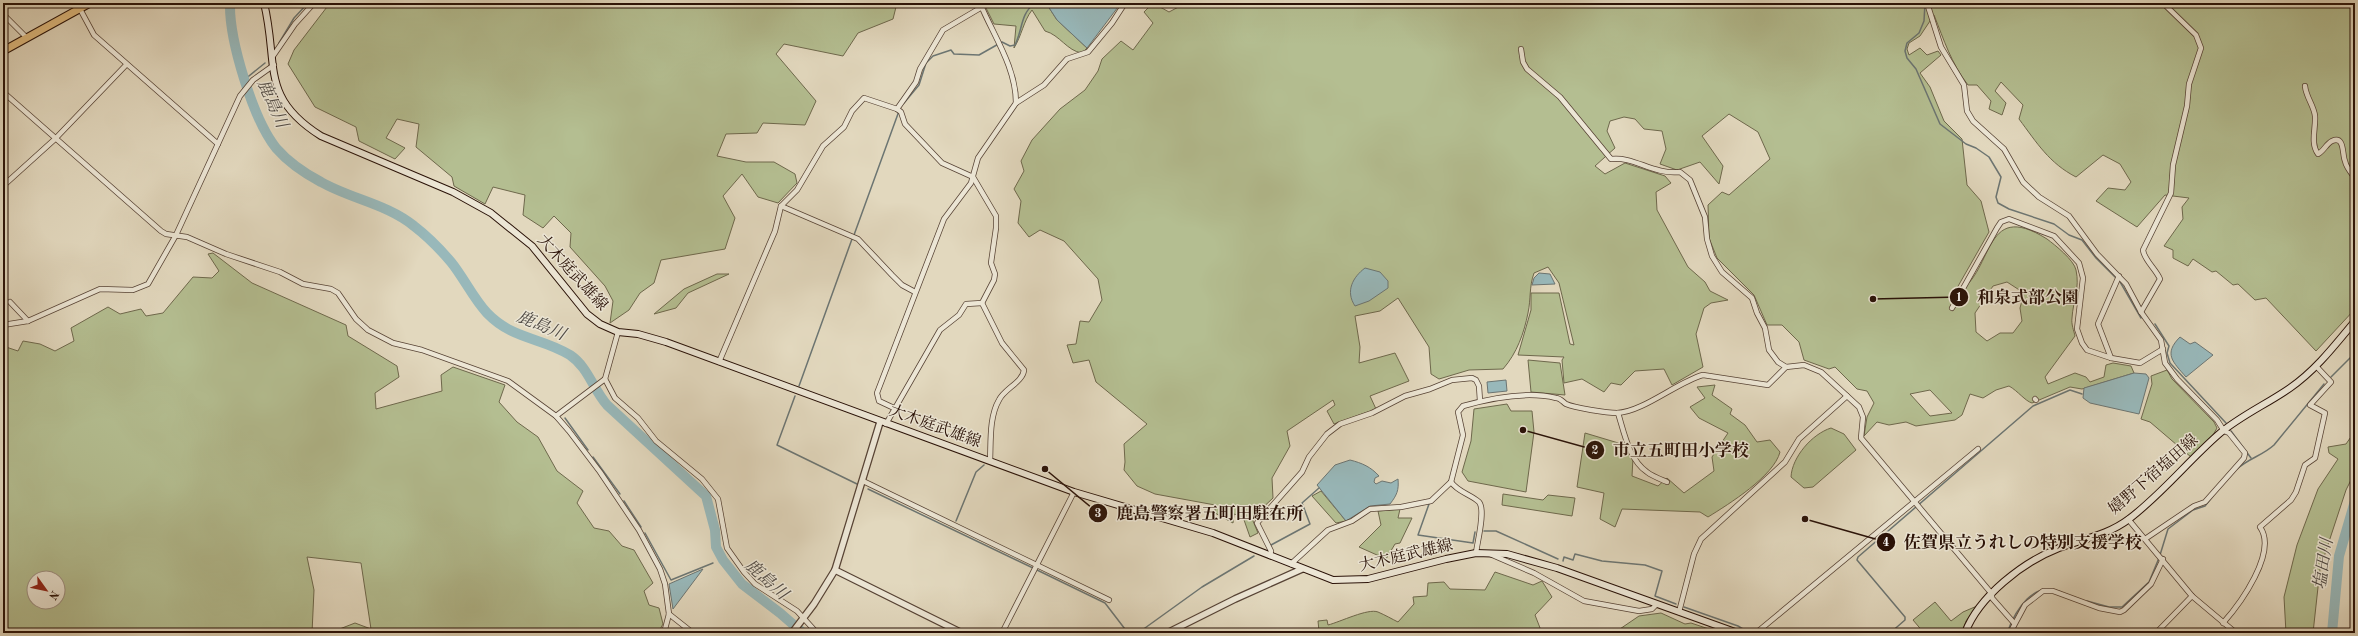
<svg xmlns="http://www.w3.org/2000/svg" width="2358" height="636" viewBox="0 0 2358 636" font-family="'Old Standard TT','Noto Serif JP',serif">
  <style>
    .green { fill: #b4be91; stroke: #6e684c; fill-rule: evenodd }
    .water { fill: #98b8ba; stroke: #6c7572 }
    .lines { fill: none; stroke-linecap: round; stroke-linejoin: round }
    .stream { stroke: #6c7572; stroke-width: 1.5 }
    .river { stroke: #98b8ba; stroke-width: 10 }
    .minor-casing { stroke: #574335; stroke-width: 6 }
    .tertiary-casing { stroke: #574335; stroke-width: 8 }
    .secondary-casing { stroke: #291107; stroke-width: 8 }
    .primary-casing { stroke: #291107; stroke-width: 9 }
    .minor { stroke: #ece6d5; stroke-width: 4.5 }
    .tertiary { stroke: #ece6d5; stroke-width: 5.5 }
    .secondary { stroke: #ece6d5; stroke-width: 6 }
    .primary { stroke: #e1bc7f; stroke-width: 7 }
    .labels { text-anchor: middle; dominant-baseline: central; stroke-width: 3; stroke-linejoin: round; paint-order: stroke }
    .street-label { font-size: 16px; fill: #291107; stroke: #ece6d5 }
    .water-label { font-size: 17px; font-style: italic; fill: #504b46; stroke: #ece6d5 }
    .leader { fill: none; stroke: #291107; stroke-width: 1.5 }
    .callout-dot { fill: #291107; stroke: #ece6d5; stroke-width: 1.5 }
    .mark-label { font-size: 12px; text-anchor: middle; font-weight: bold; fill: #fff }
    .callout-label { font-size: 17px; text-anchor: middle; font-weight: bold; fill: #291107; stroke: #ece6d5; stroke-width: 3; stroke-linejoin: round; paint-order: stroke }
  </style>
  <rect width="100%" height="100%" fill="#e2d8be"/>
  <filter id="stains"><feTurbulence type="fractalNoise" baseFrequency=".005" numOctaves="4"/><feColorMatrix values="0 0 0 0 .2 0 0 0 0 .09 0 0 0 0 .02 0 0 0 .5 -.17"/></filter>
  <radialGradient id="worn" r=".72"><stop offset=".6" stop-color="#630" stop-opacity="0"/><stop offset="1" stop-color="#630" stop-opacity=".3"/></radialGradient>
  <g class="green">
    <path d="M330 3H897L893 19 858 33 843 56 784 44 776 54 816 101 805 125 763 123 757 133 726 134 717 156 746 162H774L795 174 797 183 778 203 758 197 742 174 723 196 735 218 725 249 661 260 654 283 640 293 629 310 610 323 613 301 605 286 570 247 571 233 554 216 543 228 523 215 525 195 493 187 485 204 454 186 452 177 416 147 419 124 397 119 386 138 405 148 395 159 359 141 356 127 315 107 288 64 294 50Z"/>
    <path d="M987 3H1046L1057 20 1087 48 1082 53C1067 51 1060 35 1045 31L1032 10C1023 22 1022 35 1014 48L1016 26 994 24 985 6Z"/>
    <path d="M1153 3 1169 12 1186 3H2355V309L2316 351 2266 298 2255 300 2238 284 2233 285 2216 271 2212 272 2193 259 2188 266 2173 258V250L2164 246 2183 219 2182 207 2189 198 2165 195 2137 227 2096 201 2108 188 2125 190 2131 182 2120 164 2103 155 2076 177C2049 163 2037 143 2019 119L2023 105 2001 82 1995 91 2006 103 2002 115 1989 109 1991 101 1977 85H1968C1951 63 1944 40 1934 15L1920 36 1909 43 1907 49 1909 55 1920 48 1927 55 1938 51 1941 55 1920 73 1930 87 1944 121 1962 139 1967 185 1981 201 1989 232 1953 295C1996 276 1980 197 2047 239 2055 245 2074 260 2076 270 2080 288 2073 301 2072 318 2071 324 2074 331 2075 336L2045 377 2048 384 2075 373 2086 377 2090 382 2104 377 2106 365 2113 363 2131 366 2134 373 2082 389 2070 387 2032 403C2025 401 2018 391 2009 386L1996 390 1983 398 1970 394 1962 415 1955 420 1916 426 1906 422 1889 425 1877 422 1864 436 1867 417 1874 403 1867 391 1857 389 1835 367 1829 369 1804 360 1799 342 1782 325H1767L1754 295 1717 258 1709 238 1708 205 1722 192 1729 195 1770 159 1758 132 1729 114 1702 136 1723 166 1719 184 1700 162 1677 170 1660 164 1666 149 1662 131 1644 129 1635 119 1624 117 1610 121 1607 131 1615 148 1595 166 1605 174 1625 163 1665 176 1671 183 1656 192 1657 210 1688 267 1705 282 1710 291 1728 300 1711 303 1704 308 1696 334 1703 367 1672 385 1664 369 1635 371 1621 385 1611 383 1604 392 1582 379 1564 383 1562 360 1564 357 1518 355 1531 310V293H1559L1570 344 1574 345 1559 283 1548 267 1534 273C1529 287 1531 299 1528 313 1524 333 1517 353 1503 369L1469 370 1439 379 1431 374 1429 347 1398 298 1380 311 1355 316 1360 347 1359 363 1395 353 1409 381 1370 396 1376 409 1334 424 1327 411 1335 405 1333 400 1287 431 1290 446 1272 478 1273 498 1256 514 1253 521 1258 533 1250 537 1243 517 1234 514 1233 523 1215 513V505L1155 494 1137 486 1124 470 1125 462 1124 444 1147 424 1096 382 1089 360 1073 363 1067 345 1076 344 1080 321 1089 322 1102 300 1098 279 1064 241 1040 230 1029 237 1018 223 1021 201 1014 189 1024 171 1021 161 1032 140 1060 109 1085 90 1098 71 1102 59 1121 41 1133 50 1153 23 1144 12ZM2007 282 2024 293 2020 308 2022 321 2013 333H2000L1987 341 1976 332 1975 313 1993 286ZM1930 390 1952 413 1930 416 1910 394Z"/>
    <path d="M213 253 252 283 346 325 348 336 397 366 399 377 375 393 376 409 442 391 441 375 453 367 505 385 499 402 517 422 538 437 557 471 583 491 577 503 594 528 609 531 622 546 634 550 653 583 644 591 649 605 659 608 663 624 658 633H337V630L355 623 371 629 361 563 307 557 314 590 312 633H3V346L18 351 23 341 40 344 55 351 74 341 71 328 108 307 120 314 141 309 146 316 163 313 193 277 212 278 219 271 208 254ZM34 578H58V602H34Z"/>
    <path d="M717 274H729L688 293 676 308 654 314 684 289Z"/>
    <path d="M1528 360 1560 363 1565 395 1531 392Z"/>
    <path d="M2167 370 2172 379 2214 422 2217 428 2213 435 2191 457 2150 422 2141 419 2152 384 2151 376Z"/>
    <path d="M1715 385 1712 395 1732 409 1730 414 1745 425 1757 442 1770 440 1780 452C1774 476 1729 504 1708 517L1700 512 1622 509 1615 527 1600 519 1604 493 1577 487 1585 433 1625 445 1633 458 1632 476 1658 486 1667 478 1684 493 1714 471 1712 457 1728 433 1699 418 1690 407 1705 398 1697 387Z"/>
    <path d="M1507 404 1511 411H1532L1534 432 1526 492 1468 481 1462 472 1471 441 1474 409Z"/>
    <path d="M1831 428 1844 434 1856 450 1813 487 1804 488 1791 477C1792 457 1812 434 1831 428Z"/>
    <path d="M2355 431V472L2346 490 2320 569 2313 633H2286L2284 597 2297 545 2318 489 2338 459 2329 453 2328 447 2346 444Z"/>
    <path d="M1321 491 1346 521 1336 523 1312 496Z"/>
    <path d="M1503 494 1543 500 1548 495 1575 498 1572 516 1502 505Z"/>
    <path d="M1400 509 1398 518H1412L1400 543 1395 544 1386 559 1359 547 1381 525 1378 511Z"/>
    <path d="M1495 572 1533 585 1542 581 1552 597 1535 615 1542 633H1312L1319 631 1318 621 1327 620 1328 625C1340 622 1368 608 1378 612 1385 615 1392 619 1398 622L1414 604 1413 597 1427 596 1428 583 1444 582 1450 589 1485 590Z"/>
    <path d="M1935 602 1951 621 1963 612 1977 606 1966 621 1962 633H1924L1913 620Z"/>
    <path d="M1661 613 1685 624 1691 623 1721 633H1614L1639 616Z"/>
  </g>
  <g class="water">
    <path d="M1046 3H1118V7L1087 48 1057 20Z"/>
    <path d="M1365 268 1380 272 1388 281V288L1369 301 1355 306C1345 291 1353 277 1365 268Z"/>
    <path d="M1539 273 1550 274 1555 284 1532 285 1534 278Z"/>
    <path d="M2180 337 2190 344 2195 342 2213 355 2186 377C2173 362 2163 354 2180 337Z"/>
    <path d="M2134 373 2146 374 2149 378 2139 414 2090 403 2083 398 2084 388Z"/>
    <path d="M1506 380 1507 391 1488 393 1487 382Z"/>
    <path d="M1350 460C1362 463 1371 467 1379 476L1375 478 1374 482 1376 484 1382 481 1391 483 1398 479C1399 490 1397 495 1390 504L1370 506 1346 521 1317 485 1335 465Z"/>
    <path d="M703 569 673 609 669 584Z"/>
  </g>
  <g class="lines">
    <g class="stream">
      <path d="M1925 3 1924 21 1919 33 1907 43 1905 51 1907 58 1916 69 1940 124 1966 144 1976 148 1989 157 2001 177 1996 197 1998 203 2009 209 2054 224 2069 235 2082 240 2096 258 2116 278"/>
      <path d="M279 43 294 18 308 3"/>
      <path d="M244 80 265 63"/>
      <path d="M904 103 919 85 926 63 933 56 951 50 954 54 979 55 1002 42 1010 46 1015 45C1023 29 1020 14 1035 3"/>
      <path d="M854 235 899 111"/>
      <path d="M2119 280 2141 318"/>
      <path d="M2155 324 2169 346 2167 353 2170 363 2226 423"/>
      <path d="M2331 377 2355 353"/>
      <path d="M799 386 852 239"/>
      <path d="M795 396 777 445 857 484"/>
      <path d="M565 418 588 450"/>
      <path d="M2231 431 2251 458"/>
      <path d="M593 457 620 494"/>
      <path d="M2237 469C2249 458 2262 456 2274 445L2324 384"/>
      <path d="M868 489 1033 568"/>
      <path d="M624 501 641 527"/>
      <path d="M1429 504 1418 535 1473 543 1475 532"/>
      <path d="M956 521 976 472 984 465"/>
      <path d="M1484 531H1496L1558 559"/>
      <path d="M645 533 671 580 713 563"/>
      <path d="M1271 545 1310 524 1302 503 1319 488"/>
      <path d="M2160 555 2168 529 2193 510 2205 506 2213 496"/>
      <path d="M719 560H723"/>
      <path d="M1563 561 1564 557 1573 560 1575 554 1602 561 1645 565 1662 571 1655 596 1676 604"/>
      <path d="M1037 570 1105 603 1128 633"/>
      <path d="M2087 601 2109 607H2122L2149 582 2159 558"/>
      <path d="M1684 607 1738 626 1748 632"/>
      <path d="M1138 633 1202 587 1254 556"/>
      <path d="M1890 633 1905 620V617L1857 560 1858 557 2033 406 2070 390 2082 394"/>
      <path d="M2007 633C2015 611 2034 579 2061 592"/>
      <path d="M2330 633 2331 631 2337 633"/>
    </g>
    <g class="river">
      <path d="M230 3C229 40 253 119 276 148 289 163 304 173 321 182 351 199 387 204 414 226 427 236 440 249 451 262 464 278 473 298 487 313 513 340 541 337 570 355 588 367 593 389 607 405L706 496 715 530 716 547 723 560 742 584 780 613 803 633"/>
      <path d="M2332 633 2339 556 2355 501"/>
    </g>
    <defs>
      <g id="minor">
        <path d="M980 3C993 35 1016 67 1016 103"/>
        <path d="M1927 3 1941 47 1964 85 1967 111 1973 121 2004 149 2023 182 2039 197 2069 216 2097 254 2126 284 2141 312 2161 340 2165 363 2177 379 2217 420 2224 431 2229 433 2245 453 2244 458 2205 502 2194 506 2145 539"/>
        <path d="M80 9 94 35 218 144"/>
        <path d="M3 14 27 38"/>
        <path d="M1521 49 1523 62 1527 69 1560 97 1611 159C1634 156 1653 175 1680 172L1690 180 1705 217 1707 239 1712 256 1722 272 1752 298 1757 313 1765 328 1769 350 1778 362 1786 367"/>
        <path d="M273 56 295 24 314 3"/>
        <path d="M2305 86C2306 97 2314 106 2315 116 2316 128 2310 143 2318 154 2324 151 2326 144 2332 141 2345 135 2342 155 2345 161 2346 167 2351 173 2355 178"/>
        <path d="M3 92 161 231 166 234 187 237 226 254 280 272 303 284 331 289 338 293 356 319 368 330 393 343 422 350 508 381 556 416 569 431 600 472 639 530 660 569 665 584 669 614 664 633"/>
        <path d="M897 109 916 82 920 69 943 30 982 7"/>
        <path d="M3 186 55 139 126 65"/>
        <path d="M781 206 858 239 892 275 902 285 915 292"/>
        <path d="M10 302 28 321"/>
        <path d="M982 303 1002 343 1024 370C1023 382 1004 389 999 400 989 417 991 442 990 461"/>
        <path d="M1952 308 1997 228 2001 222 2009 219 2054 236 2079 263 2083 278 2077 329 2082 343 2087 350 2111 358 2140 363 2163 349"/>
        <path d="M2141 312 2160 279C2156 269 2144 260 2143 250L2171 193 2173 165 2187 106 2189 84 2201 48 2196 35 2163 3"/>
        <path d="M3 325 28 321 100 289 133 290 148 284 176 235 240 96 253 80 274 65"/>
        <path d="M2111 358 2098 324 2119 276"/>
        <path d="M719 362 775 231 781 206 797 190 823 146 844 127 852 111 864 98 897 109 901 112 905 124 942 163 973 177 996 216V228L991 263 995 274 994 280 982 303"/>
        <path d="M605 379 615 398 638 418 656 441 702 479 718 499 727 548 744 572 755 584 797 611 817 633"/>
        <path d="M2035 399 2036 400"/>
        <path d="M894 408 879 401 877 393 944 219 971 183 978 158 1016 103 1044 85 1067 59 1088 52 1112 23 1125 3"/>
        <path d="M1618 413C1624 432 1629 460 1647 472 1652 476 1660 479 1667 482"/>
        <path d="M556 416 605 379 618 332"/>
        <path d="M886 424 940 330 959 315 966 304 982 303"/>
        <path d="M863 481 1109 600"/>
        <path d="M1451 482C1458 492 1470 494 1479 502 1486 510 1477 543 1476 553"/>
        <path d="M2128 519 2192 596 2236 633"/>
        <path d="M1490 554 1534 573 1584 601 1639 611 1652 609 1656 605"/>
        <path d="M1270 556 1271 551 1257 523 1302 472 1309 457 1327 434 1340 424 1372 413 1405 396 1430 389 1452 380 1472 378 1476 380 1479 386 1480 401"/>
        <path d="M1291 564 1328 530 1352 521 1370 509 1401 507 1431 501 1451 482 1463 435 1458 412 1463 406C1491 398 1527 391 1556 398 1560 398 1563 402 1566 404 1575 408 1607 413 1617 413 1643 412 1679 381 1703 375L1768 385 1786 367 1804 365 1821 372 1859 407 1863 417 1861 438 1992 594V598L2014 623"/>
        <path d="M1679 612 1694 554 1701 539 1785 462 1799 439 1847 396"/>
        <path d="M669 614 693 633"/>
        <path d="M2223 623C2240 604 2278 552 2260 527L2291 500 2296 492 2305 465 2315 458 2325 413 2310 405 2331 382 2316 366"/>
        <path d="M1002 633 1074 492"/>
        <path d="M1756 633 1978 449"/>
        <path d="M2010 633 2025 605 2043 591H2053L2099 608 2120 612 2124 610 2151 584 2163 559"/>
        <path d="M2156 633 2192 596"/>
      </g>
      <g id="tertiary">
        <path d="M835 570 962 633"/>
        <path d="M792 633 814 604 835 570 880 422"/>
        <path d="M1167 633 1235 599 1302 569"/>
      </g>
      <g id="secondary">
        <path d="M264 3C279 64 259 97 321 136L453 192 491 213 532 246 587 314 600 324 618 332 638 334 666 342 1074 492 1213 533 1333 580 1368 579 1446 559 1476 553 1507 554 1557 568 1738 633"/>
        <path d="M1965 633C1979 596 2023 562 2059 548 2083 539 2108 535 2129 519 2162 494 2188 461 2219 434 2240 416 2267 404 2290 388 2316 370 2335 345 2355 321"/>
      </g>
      <path id="primary" d="M3 51 90 3"/>
    </defs>
    <use href="#minor" class="minor-casing"/>
    <use href="#tertiary" class="tertiary-casing"/>
    <use href="#secondary" class="secondary-casing"/>
    <use href="#primary" class="primary-casing"/>
    <use href="#minor" class="minor"/>
    <use href="#tertiary" class="tertiary"/>
    <use href="#secondary" class="secondary"/>
    <use href="#primary" class="primary"/>
  </g>
  <g class="labels">
    <g class="street-label">
      <text transform="translate(572 273) rotate(48)">大木庭武雄線</text>
      <text transform="translate(935 427) rotate(20)">大木庭武雄線</text>
      <text transform="translate(2154 475) rotate(-41)">嬉野下宿塩田線</text>
      <text transform="translate(1406 556) rotate(-13)">大木庭武雄線</text>
    </g>
    <g class="water-label">
      <text transform="translate(272 104) rotate(66)">鹿島川</text>
      <text transform="translate(541 326) rotate(23)">鹿島川</text>
      <text transform="translate(2324 564) rotate(-81)">塩田川</text>
      <text transform="translate(766 580) rotate(42)">鹿島川</text>
    </g>
  </g>
  <path class="leader" d="M1873 299L1959 297M1523 430L1595 450M1045 469L1098 513M1805 519L1886 542"/>
  <g class="callout-dot">
    <circle cx="1873" cy="299" r="4"/>
    <circle cx="1523" cy="430" r="4"/>
    <circle cx="1045" cy="469" r="4"/>
    <circle cx="1805" cy="519" r="4"/>
    <circle cx="1959" cy="297" r="10"/>
    <circle cx="1595" cy="450" r="10"/>
    <circle cx="1098" cy="513" r="10"/>
    <circle cx="1886" cy="542" r="10"/>
  </g>
  <g class="mark-label">
    <text x="1959" y="301">1</text>
    <text x="1595" y="454">2</text>
    <text x="1098" y="517">3</text>
    <text x="1886" y="546">4</text>
  </g>
  <g class="callout-label">
    <text x="2028" y="303">和泉式部公園</text>
    <text x="1681" y="456">市立五町田小学校</text>
    <text x="1210" y="519">鹿島警察署五町田駐在所</text>
    <text x="2023" y="548">佐賀県立うれしの特別支援学校</text>
  </g>
  <rect width="2358" height="636" fill="none" stroke="#e2d8be" stroke-width="16"/>
  <rect x="4" y="4" width="2350" height="628" fill="none" stroke="#291107" stroke-width="2"/>
  <rect x="8" y="8" width="2342" height="620" fill="none" stroke="#291107"/>
  <g transform="translate(46 590) rotate(123)"><circle r="19" fill="#ece6d5" stroke="#9e9183"/>
  <path d="M0-3L7 15L0 10L-7 15Z" fill="#8f2418"/>
  <text y="-6" font-size="11" font-weight="bold" text-anchor="middle" fill="#291107">N</text>
  </g>
  <rect width="100%" height="100%" filter="url(#stains)"/>
  <rect width="100%" height="100%" fill="url(#worn)"/>
</svg>
